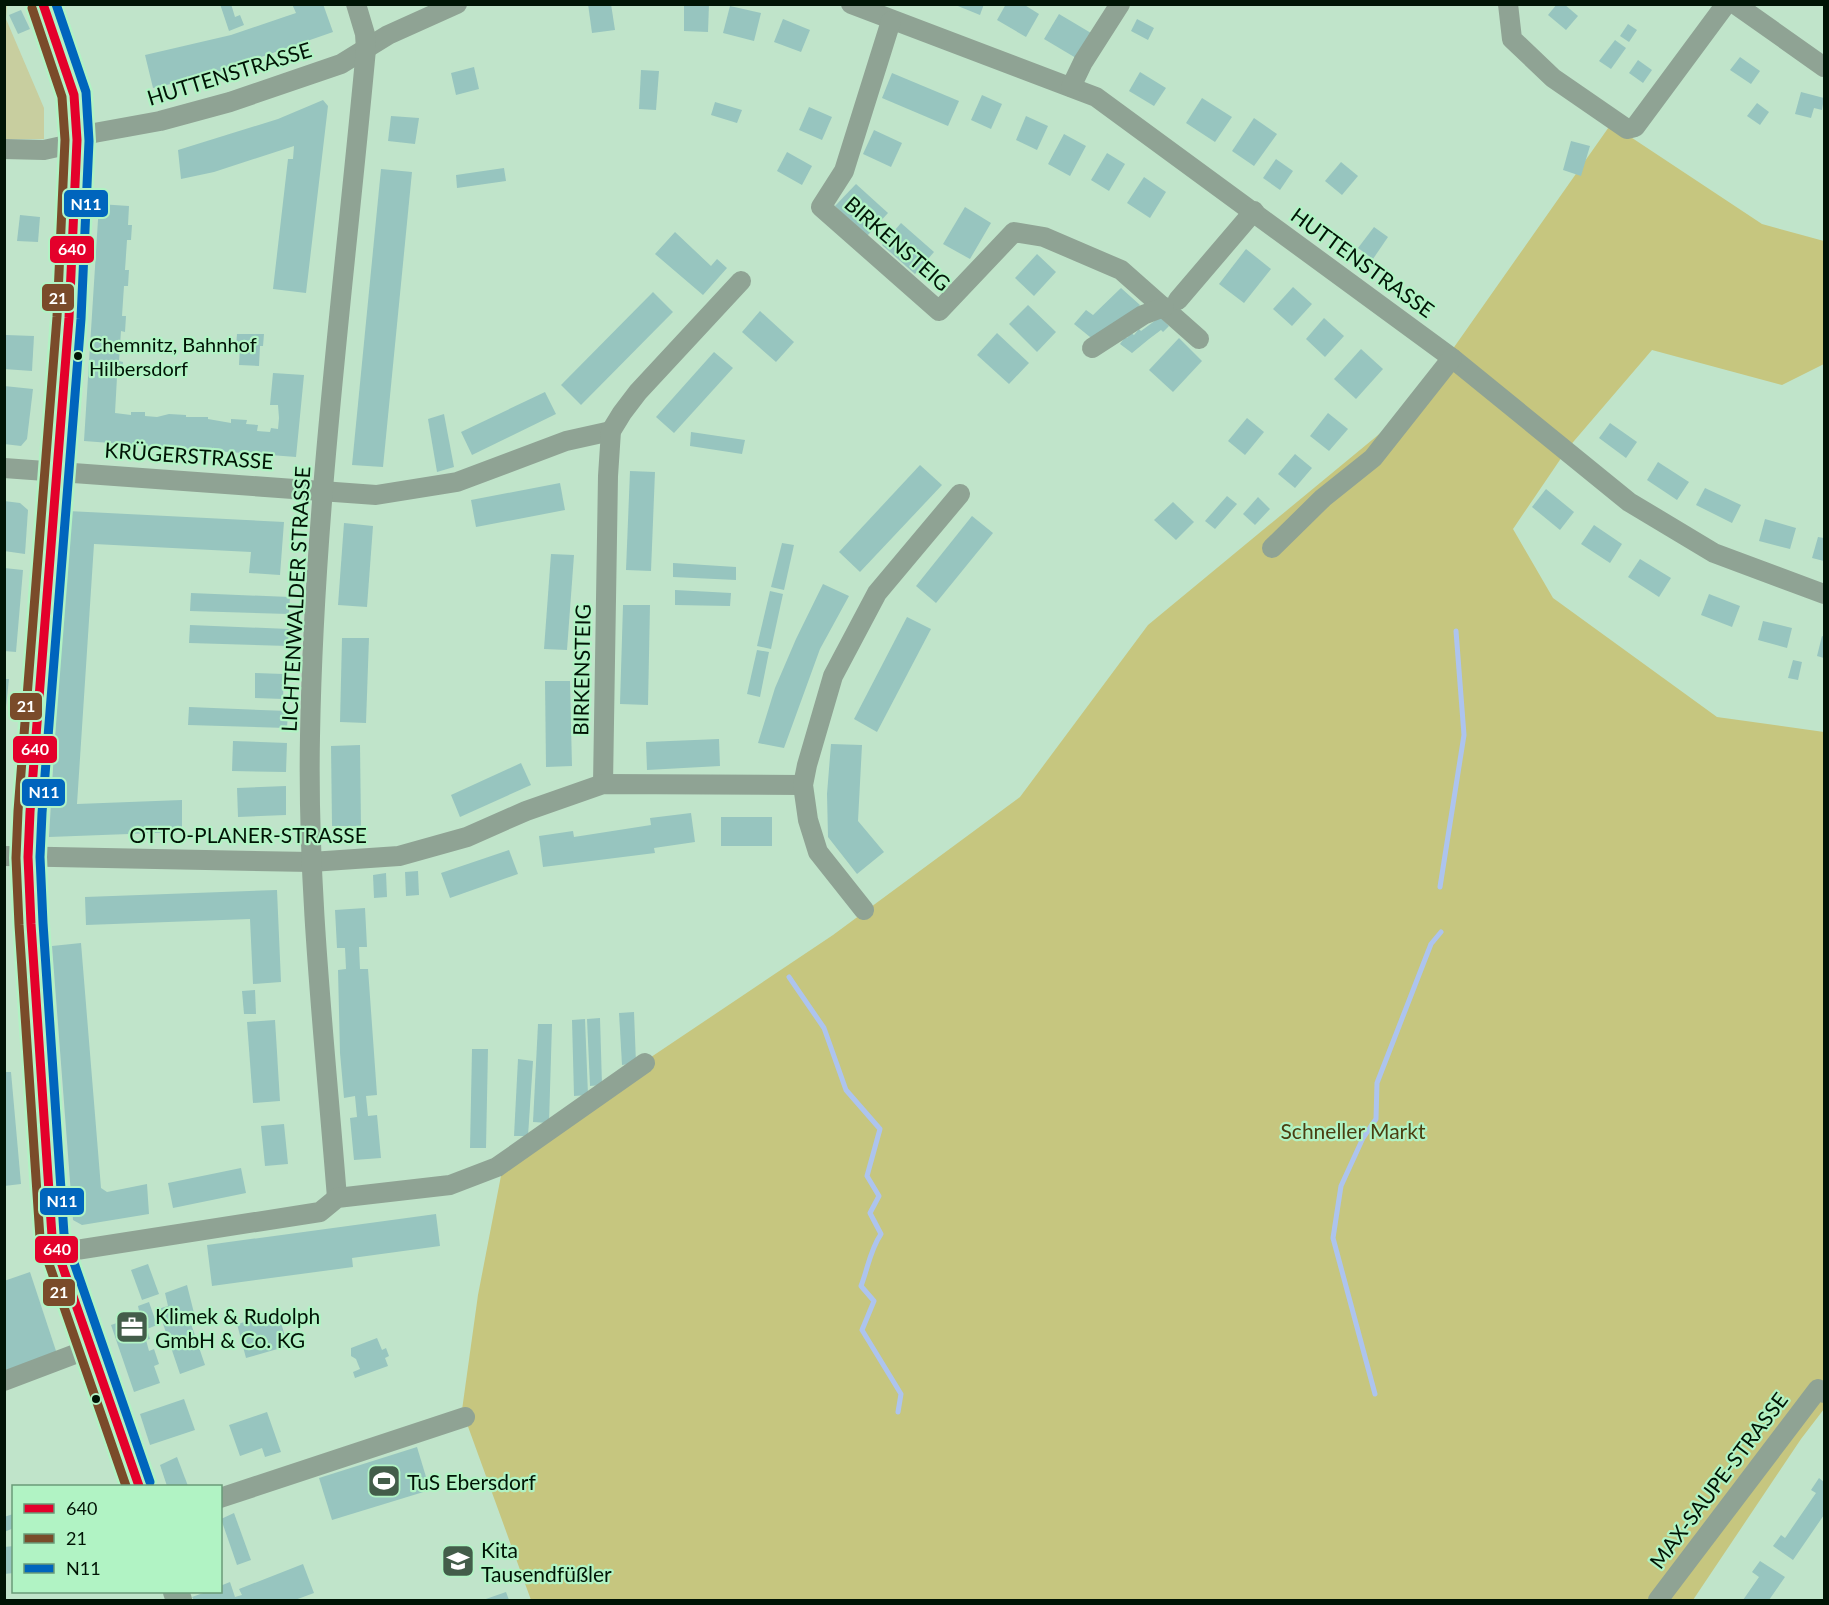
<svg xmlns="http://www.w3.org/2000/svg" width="1829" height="1605" viewBox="0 0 1829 1605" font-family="Lato,sans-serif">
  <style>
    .green { fill: #c8ce9f }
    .forest { fill: #c6c67f }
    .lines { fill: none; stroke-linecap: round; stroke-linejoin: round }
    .stream { stroke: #adc4ee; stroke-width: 5 }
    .building { fill: #97c5bf }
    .minor { stroke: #8fa394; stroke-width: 20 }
    .major { stroke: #8ba593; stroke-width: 26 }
    .bus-1-casing { stroke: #b1f3c4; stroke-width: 14 }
    .bus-2-casing { stroke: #b1f3c4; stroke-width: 14 }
    .bus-3-casing { stroke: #b1f3c4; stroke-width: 14 }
    .bus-1 { stroke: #e4002b; stroke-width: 9 }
    .bus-2 { stroke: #7a4b2a; stroke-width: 9 }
    .bus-3 { stroke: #0065bd; stroke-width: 9 }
    .bus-dot { fill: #001405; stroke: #b1f3c4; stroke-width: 2 }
    .labels { text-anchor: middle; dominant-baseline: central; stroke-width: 4.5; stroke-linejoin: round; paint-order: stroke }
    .bus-label { font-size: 20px; fill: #001405; stroke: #b1f3c4; text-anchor: start }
    .street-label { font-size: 21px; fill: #001405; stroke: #b1f3c4 }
    .park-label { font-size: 21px; fill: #4a3e11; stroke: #b1f3c4 }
    .poi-label { font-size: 21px; fill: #001405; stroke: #b1f3c4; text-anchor: start }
    .line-badge { stroke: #b1f3c4; stroke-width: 2 }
    .badge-label { font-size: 16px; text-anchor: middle; font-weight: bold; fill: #fff }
  </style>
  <rect width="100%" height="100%" fill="#c0e4ca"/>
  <path class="green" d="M4 5H7L6 19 44 108V139H5Z"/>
  <path class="forest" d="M1611 124 1762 224 1824 241V364L1782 385 1652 350 1568 448 1513 529 1553 598 1717 717 1824 732V1409L1801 1439 1693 1600H531L462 1410 478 1295 505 1155 833 935 1020 797 1148 625 1412 407Z"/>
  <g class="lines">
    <g class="stream">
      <path d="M1440 887 1464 735 1456 631"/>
      <path d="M789 977 824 1028 846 1090 880 1129 867 1176 879 1196 870 1213 881 1234C870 1250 868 1268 861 1286L874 1301 862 1330 901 1394 898 1412"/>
      <path d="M1375 1394 1333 1238 1341 1186 1363 1138 1376 1119 1377 1083 1431 944 1441 932"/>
    </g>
  </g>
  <g class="building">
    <path d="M220 4H231L235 17 240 15 244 25 229 31Z"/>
    <path d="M292 4H323L333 32 210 75 153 88 145 55 231 35 287 16 296 13Z"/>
    <path d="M588 4H611L615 30 592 33Z"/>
    <path d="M684 4H709L708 32 684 31Z"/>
    <path d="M953 4H984L980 15Z"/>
    <path d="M1006 4H1023L1039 14 1026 37 997 20Z"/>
    <path d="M1557 4H1564L1578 16 1566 30 1548 15Z"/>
    <path d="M730 6 761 13 754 41 723 33Z"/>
    <path d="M21 10 30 29 18 34 9 15Z"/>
    <path d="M1059 14 1091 33 1076 58 1044 39Z"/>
    <path d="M783 19 810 30 801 52 774 42Z"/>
    <path d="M1137 19 1154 28 1148 40 1131 31Z"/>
    <path d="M1628 24 1637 30 1629 42 1620 36Z"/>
    <path d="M1615 40 1626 48 1611 69 1599 61Z"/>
    <path d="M1740 57 1760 71 1751 84 1730 70Z"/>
    <path d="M1638 60 1652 70 1643 83 1629 73Z"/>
    <path d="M474 67 479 89 456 95 451 73Z"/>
    <path d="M641 70 659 71 656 110 639 109Z"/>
    <path d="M1140 72 1166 88 1154 106 1129 91Z"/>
    <path d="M892 73 959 101 948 126 882 98Z"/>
    <path d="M1801 92 1824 98 1822 110 1814 108 1811 118 1795 114Z"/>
    <path d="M982 95 1002 104 991 129 971 120Z"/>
    <path d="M1202 98 1232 117 1215 142 1186 123Z"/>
    <path d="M323 100 328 106 306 293 273 289 288 159H293L294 146 214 172 181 179 178 150 278 119Z"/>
    <path d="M715 102 742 110 737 123 711 115Z"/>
    <path d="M1757 103 1769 112 1760 125 1747 116Z"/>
    <path d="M809 107 832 117 822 140 799 130Z"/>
    <path d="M391 116 419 118 415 144 388 141Z"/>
    <path d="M1026 116 1048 126 1037 150 1016 140Z"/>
    <path d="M1254 118 1277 134 1254 166 1232 151Z"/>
    <path d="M874 130 902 143 891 167 863 154Z"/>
    <path d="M1064 134 1086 146 1070 176 1048 164Z"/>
    <path d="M1571 141 1590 146 1581 176 1563 170Z"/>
    <path d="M787 152 812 166 802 185 777 171Z"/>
    <path d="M1107 153 1125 164 1109 191 1091 180Z"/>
    <path d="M1276 159 1293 171 1280 190 1263 178Z"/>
    <path d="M1341 162 1358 176 1342 195 1325 181Z"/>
    <path d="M504 168 506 181 457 188 456 175Z"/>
    <path d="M381 169 412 172 383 467 352 465Z"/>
    <path d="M1144 177 1166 192 1150 218 1127 203Z"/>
    <path d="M856 184 888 213 867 236 835 206Z"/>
    <path d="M99 204 129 206 128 225H132L131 240H127L125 270H129L128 286H124L122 316H126L125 332 121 331 119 361 123 362 122 378 117 377 115 413 131 415V412H145V416L157 417 169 414 186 415V417H208V419L231 423V419L247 420 246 424 258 425 257 431 270 432 271 428 278 429 279 418 278 405H270L273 373 304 375 296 457 84 441Z"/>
    <path d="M965 207 991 223 970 259 943 244Z"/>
    <path d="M20 215 40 217 38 242 17 241Z"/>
    <path d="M901 223 934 252 915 274 882 245Z"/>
    <path d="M1374 227 1388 237 1373 259 1358 248Z"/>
    <path d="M675 232 711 266 717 259 727 268 703 295 655 254Z"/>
    <path d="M1246 249 1271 269 1244 303 1219 284Z"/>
    <path d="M1037 254 1056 272 1034 296 1015 278Z"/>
    <path d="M1293 287 1312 304 1292 326 1273 309Z"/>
    <path d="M1121 288 1140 305 1127 320 1095 341 1074 324 1086 310 1093 315Z"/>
    <path d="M653 292 673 312 581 405 561 385Z"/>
    <path d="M1028 305 1056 332 1037 352 1009 324Z"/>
    <path d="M760 311 794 342 776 362 742 332Z"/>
    <path d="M1160 317 1169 326 1163 332 1161 330 1149 339 1132 353 1120 344 1125 337 1127 338 1131 333 1134 335 1139 329 1141 331Z"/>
    <path d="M1324 318 1344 336 1325 357 1306 339Z"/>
    <path d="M997 333 1029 363 1009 384 977 355Z"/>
    <path d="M237 334H264L263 346H260L259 366 239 365 240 346H236Z"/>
    <path d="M6 335 34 336 32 371 4 369Z"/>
    <path d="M1179 338 1202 361 1173 392 1149 370Z"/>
    <path d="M1361 349 1383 369 1356 399 1334 379Z"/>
    <path d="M714 352 733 368 674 433 656 417Z"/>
    <path d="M4 386 33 389 27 439 21 446 4 444Z"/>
    <path d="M545 392 556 414 472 455 461 432Z"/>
    <path d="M1328 413 1348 429 1329 451 1310 436Z"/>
    <path d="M444 414 454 467 437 472 428 419Z"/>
    <path d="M1247 418 1264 432 1245 455 1228 441Z"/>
    <path d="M1610 423 1637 442 1626 458 1599 438Z"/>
    <path d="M691 432 745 440 742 454 690 446Z"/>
    <path d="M1295 454 1312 468 1295 488 1278 474Z"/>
    <path d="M1658 462 1689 482 1677 500 1647 480Z"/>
    <path d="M920 465 942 485 860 572 839 552Z"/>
    <path d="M630 471 655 472 651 571 626 570Z"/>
    <path d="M560 483 565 510 476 527 471 500Z"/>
    <path d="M1705 488 1741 505 1732 523 1696 505Z"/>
    <path d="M1546 489 1574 512 1560 530 1532 507Z"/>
    <path d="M1227 496 1237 504 1215 529 1205 521Z"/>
    <path d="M1258 497 1270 509 1255 525 1243 514Z"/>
    <path d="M4 501 20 503 28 510 25 554 4 551Z"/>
    <path d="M1173 502 1194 522 1176 540 1154 520Z"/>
    <path d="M68 511 284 522 280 575 249 573 251 552 94 544 77 804 182 800V832L49 837Z"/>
    <path d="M972 516 993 533 936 603 916 586Z"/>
    <path d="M1765 519 1796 528 1790 549 1759 541Z"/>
    <path d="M344 523 373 526 367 607 338 605Z"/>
    <path d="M1594 525 1622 544 1610 563 1581 544Z"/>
    <path d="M1818 537 1824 538V561L1812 558Z"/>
    <path d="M782 543 794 545 784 590 771 587Z"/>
    <path d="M551 554 574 555 567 650 544 649Z"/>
    <path d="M1640 559 1671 578 1659 597 1628 577Z"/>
    <path d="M673 563 736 567V580L673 577Z"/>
    <path d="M4 568 23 570 16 652 4 651Z"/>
    <path d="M823 584 849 596 820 649 784 748 758 743 775 688 796 639Z"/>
    <path d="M675 590 731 593 730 606 675 605Z"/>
    <path d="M770 591 783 594 771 649 757 646Z"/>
    <path d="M191 593 290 597 289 614 190 611Z"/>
    <path d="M1709 594 1740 606 1732 627 1701 615Z"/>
    <path d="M623 605H650L648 705 620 704Z"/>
    <path d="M907 617 931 629 877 732 854 719Z"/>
    <path d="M1763 621 1792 628 1787 648 1758 640Z"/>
    <path d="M190 625 289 629 288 646 189 643Z"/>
    <path d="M1822 636 1824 637V658L1817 656Z"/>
    <path d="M342 638H369L366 723 340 722Z"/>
    <path d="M757 650 769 652 760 697 747 694Z"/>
    <path d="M1793 660 1802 662 1798 680 1788 678Z"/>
    <path d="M255 673 284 674 283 699 255 698Z"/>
    <path d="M4 679H9L6 707H4Z"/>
    <path d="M545 681H570L572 766 546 767Z"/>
    <path d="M189 707 288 711 287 728 188 725Z"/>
    <path d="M719 739 720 766 647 770 646 742Z"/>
    <path d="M233 741 287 743 286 772 232 771Z"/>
    <path d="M831 744 862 745 858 821 884 852 857 874 828 837 827 794Z"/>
    <path d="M360 745 361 826H332L331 746Z"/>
    <path d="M521 763 531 785 460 817 451 795Z"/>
    <path d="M286 786V815L238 817 237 788Z"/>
    <path d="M691 813 695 842 654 848 655 853 543 867 539 836 573 831 574 837 651 825 650 818Z"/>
    <rect x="721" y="817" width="51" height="29"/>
    <path d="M509 850 518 874 450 898 441 873Z"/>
    <path d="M418 871 419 895 406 896 405 872Z"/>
    <path d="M386 873 387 897 374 898 373 875Z"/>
    <path d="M277 890 281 982 253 984 250 919 86 925 85 897Z"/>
    <path d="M365 908 367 947H359L360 969H368L377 1095 366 1096 368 1116 377 1115 381 1158 354 1160 350 1118 357 1117 355 1096 344 1098 340 1053 338 970 346 969 345 948H337L335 910Z"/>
    <path d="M81 943 101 1188 107 1192 147 1184 149 1214 82 1225 73 1220 52 946Z"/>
    <path d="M255 990 256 1014H244L242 991Z"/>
    <path d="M634 1012 636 1063 622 1065 619 1013Z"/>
    <path d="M600 1018 602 1085 590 1086 587 1019Z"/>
    <path d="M585 1019 588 1095 574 1096 572 1020Z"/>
    <path d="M275 1020 280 1101 253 1103 247 1022Z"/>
    <path d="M538 1024H552L549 1123 533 1122Z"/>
    <path d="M472 1049H488L486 1148H470Z"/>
    <path d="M518 1059 533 1061 528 1136H514Z"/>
    <path d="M4 1072H11L21 1184 4 1186Z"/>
    <path d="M284 1124 288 1164 265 1166 261 1126Z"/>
    <path d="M241 1168 246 1193 173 1208 168 1183Z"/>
    <path d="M436 1214 440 1246 352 1258 353 1267 212 1286 207 1245Z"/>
    <path d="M148 1264 159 1294 142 1300 131 1270Z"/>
    <path d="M30 1272 57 1354 4 1372V1281Z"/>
    <path d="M187 1285 194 1313 188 1315 205 1365 180 1374 158 1309 168 1306 165 1293Z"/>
    <path d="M149 1302 157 1325 147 1329 150 1339 146 1340 149 1351 154 1349 159 1364 154 1366 160 1383 134 1392 111 1325 140 1315 138 1306Z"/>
    <path d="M278 1313 288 1346 246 1358 237 1324Z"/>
    <path d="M377 1338 382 1350 386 1348 389 1356 385 1358 388 1366 355 1378 353 1372 360 1369 356 1359 351 1356V1348Z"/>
    <path d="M184 1399 195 1430 150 1445 140 1414Z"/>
    <path d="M267 1412 281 1452 265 1457 262 1448 240 1456 229 1425Z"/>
    <path d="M417 1447 430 1490 332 1520 319 1478Z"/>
    <path d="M177 1457 188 1486H167L160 1465Z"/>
    <path d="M1819 1478 1824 1482V1515L1793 1560 1773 1546 1781 1535 1785 1538 1816 1493 1811 1490Z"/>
    <path d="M234 1513 251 1560 237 1565 221 1519Z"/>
    <path d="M13 1514 14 1528 4 1532V1517Z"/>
    <path d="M14 1546V1573L4 1574V1547Z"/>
    <path d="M1760 1561 1785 1577 1769 1600H1743L1759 1577 1752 1572Z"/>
    <path d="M303 1564 314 1593 295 1600H194L192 1597 206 1592H220V1586L230 1582 235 1597 242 1595 239 1589Z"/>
    <path d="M506 1592 509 1600H483Z"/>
  </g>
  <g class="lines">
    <g class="minor">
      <path d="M851 4 1096 97 1452 358 1629 502 1714 553 1824 594"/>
      <path d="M1508 4 1512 39 1553 78 1627 129 1635 127 1726 4"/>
      <path d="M1735 4 1824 67"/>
      <path d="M891 21 844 171 821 207 939 311 1014 232 1044 237 1121 270 1199 339"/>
      <path d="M1071 87 1083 62 1120 4"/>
      <path d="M4 149 44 150 62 146 94 133 160 121 230 102 341 64 388 35 457 4"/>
      <path d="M1178 300 1254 211"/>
      <path d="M1092 348 1143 315 1164 307"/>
      <path d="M4 468 376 495 457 482 566 441 611 431"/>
      <path d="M1272 548 1323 498 1373 458 1452 358"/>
      <path d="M603 784 608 476 611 431 622 413 638 392 741 281"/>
      <path d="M4 856 311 862 399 856 467 837 526 811 603 784 803 785"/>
      <path d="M864 910 818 852 808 820 803 785 807 765 833 676 877 593 960 494"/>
      <path d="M337 1198C325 1044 307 890 310 736 314 506 345 277 366 49L365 34 356 4"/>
      <path d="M57 1253 320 1212 337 1198 450 1185 497 1167 645 1063"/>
      <path d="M4 1381 91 1348"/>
      <path d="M220 1498 465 1417"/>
      <path d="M1658 1600 1818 1389 1824 1393"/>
    </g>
    <g class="major">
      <path d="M43 4 74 95 77 140 69 318 30 812 28 857 31 924 52 1236 139 1486"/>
      <path d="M176 1592 179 1600"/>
    </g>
    <defs>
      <path id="bus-1" d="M43 4 74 95 77 140 69 318 30 812 28 857 31 924 52 1236 139 1486"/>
      <path id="bus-2" d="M32 8 62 97 65 140 57 317 18 811 16 858 19 925 40 1238 126 1486"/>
      <path id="bus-3" d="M56 4 86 92 89 141 81 319 42 813 40 857 43 923 64 1234 150 1482"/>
    </defs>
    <use href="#bus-1" class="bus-1-casing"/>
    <use href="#bus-2" class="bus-2-casing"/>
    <use href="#bus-3" class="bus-3-casing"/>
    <use href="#bus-1" class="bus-1"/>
    <use href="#bus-2" class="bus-2"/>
    <use href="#bus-3" class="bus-3"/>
  </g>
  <defs>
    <symbol id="office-square" viewBox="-11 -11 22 22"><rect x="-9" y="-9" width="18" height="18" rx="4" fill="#435d4a" stroke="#b1f3c4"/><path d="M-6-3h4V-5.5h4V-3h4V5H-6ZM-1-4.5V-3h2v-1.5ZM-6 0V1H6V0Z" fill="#fff"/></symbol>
    <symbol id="stadium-square" viewBox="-11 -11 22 22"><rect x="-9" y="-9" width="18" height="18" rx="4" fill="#435d4a" stroke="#b1f3c4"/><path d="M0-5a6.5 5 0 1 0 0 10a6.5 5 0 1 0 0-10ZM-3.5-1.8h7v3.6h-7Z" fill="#fff"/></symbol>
    <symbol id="school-square" viewBox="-11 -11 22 22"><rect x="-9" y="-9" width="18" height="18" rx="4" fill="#435d4a" stroke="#b1f3c4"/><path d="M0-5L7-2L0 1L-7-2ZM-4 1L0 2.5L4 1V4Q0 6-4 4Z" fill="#fff"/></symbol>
  </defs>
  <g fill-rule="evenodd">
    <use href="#office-square" x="113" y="1308" width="38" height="38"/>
    <use href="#stadium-square" x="365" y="1462" width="38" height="38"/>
    <use href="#school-square" x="439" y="1542" width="38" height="38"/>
  </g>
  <g class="bus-dot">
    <circle cx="78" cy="356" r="5"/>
    <circle cx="96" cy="1399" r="5"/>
  </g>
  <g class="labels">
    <g class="bus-label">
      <text x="89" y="344">Chemnitz, Bahnhof<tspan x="89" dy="24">Hilbersdorf</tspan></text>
    </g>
    <g class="street-label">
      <text transform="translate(229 73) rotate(-17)">HUTTENSTRASSE</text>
      <text transform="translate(898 243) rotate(41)">BIRKENSTEIG</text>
      <text transform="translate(1363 262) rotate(36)">HUTTENSTRASSE</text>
      <text transform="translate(189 455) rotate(4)">KRÜGERSTRASSE</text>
      <text transform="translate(295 599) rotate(-87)">LICHTENWALDER STRASSE</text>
      <text transform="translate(581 670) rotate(-89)">BIRKENSTEIG</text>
      <text x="248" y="834">OTTO-PLANER-STRASSE</text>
      <text transform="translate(1718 1480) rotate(-53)">MAX-SAUPE-STRASSE</text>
    </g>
    <g class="park-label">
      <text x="1353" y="1130">Schneller Markt</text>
    </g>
    <g class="poi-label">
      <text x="155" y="1315">Klimek &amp; Rudolph<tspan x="155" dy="24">GmbH &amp; Co. KG</tspan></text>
      <text x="407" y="1481">TuS Ebersdorf</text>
      <text x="481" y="1549">Kita<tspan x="481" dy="24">Tausendfüßler</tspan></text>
    </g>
  </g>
  <g class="line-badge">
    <rect x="63" y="189" width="46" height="29" rx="6" fill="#0065bd"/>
    <rect x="49" y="235" width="46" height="29" rx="6" fill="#e4002b"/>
    <rect x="41" y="283" width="34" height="29" rx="6" fill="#7a4b2a"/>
    <rect x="9" y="692" width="34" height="29" rx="6" fill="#7a4b2a"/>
    <rect x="12" y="735" width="46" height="29" rx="6" fill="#e4002b"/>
    <rect x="21" y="778" width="45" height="29" rx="6" fill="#0065bd"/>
    <rect x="39" y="1187" width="46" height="29" rx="6" fill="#0065bd"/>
    <rect x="34" y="1235" width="45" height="29" rx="6" fill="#e4002b"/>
    <rect x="42" y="1278" width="34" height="29" rx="6" fill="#7a4b2a"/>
  </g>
  <g class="badge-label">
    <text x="86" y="210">N11</text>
    <text x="72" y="255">640</text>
    <text x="58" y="304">21</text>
    <text x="26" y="712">21</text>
    <text x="35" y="755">640</text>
    <text x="44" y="798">N11</text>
    <text x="62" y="1207">N11</text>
    <text x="57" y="1255">640</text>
    <text x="59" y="1298">21</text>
  </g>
  <rect width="1829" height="1605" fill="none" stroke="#001405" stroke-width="12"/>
  <rect x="12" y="1485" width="210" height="108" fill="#b1f3c4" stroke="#6a9a78" stroke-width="1.5"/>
  <rect x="24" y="1504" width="30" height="9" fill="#e4002b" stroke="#6a9a78" stroke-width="1.5"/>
  <text x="66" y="1515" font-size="18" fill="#001405">640</text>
  <rect x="24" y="1534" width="30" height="9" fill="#7a4b2a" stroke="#6a9a78" stroke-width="1.5"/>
  <text x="66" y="1545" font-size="18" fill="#001405">21</text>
  <rect x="24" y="1564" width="30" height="9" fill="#0065bd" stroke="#6a9a78" stroke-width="1.5"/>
  <text x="66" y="1575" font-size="18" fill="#001405">N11</text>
</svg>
